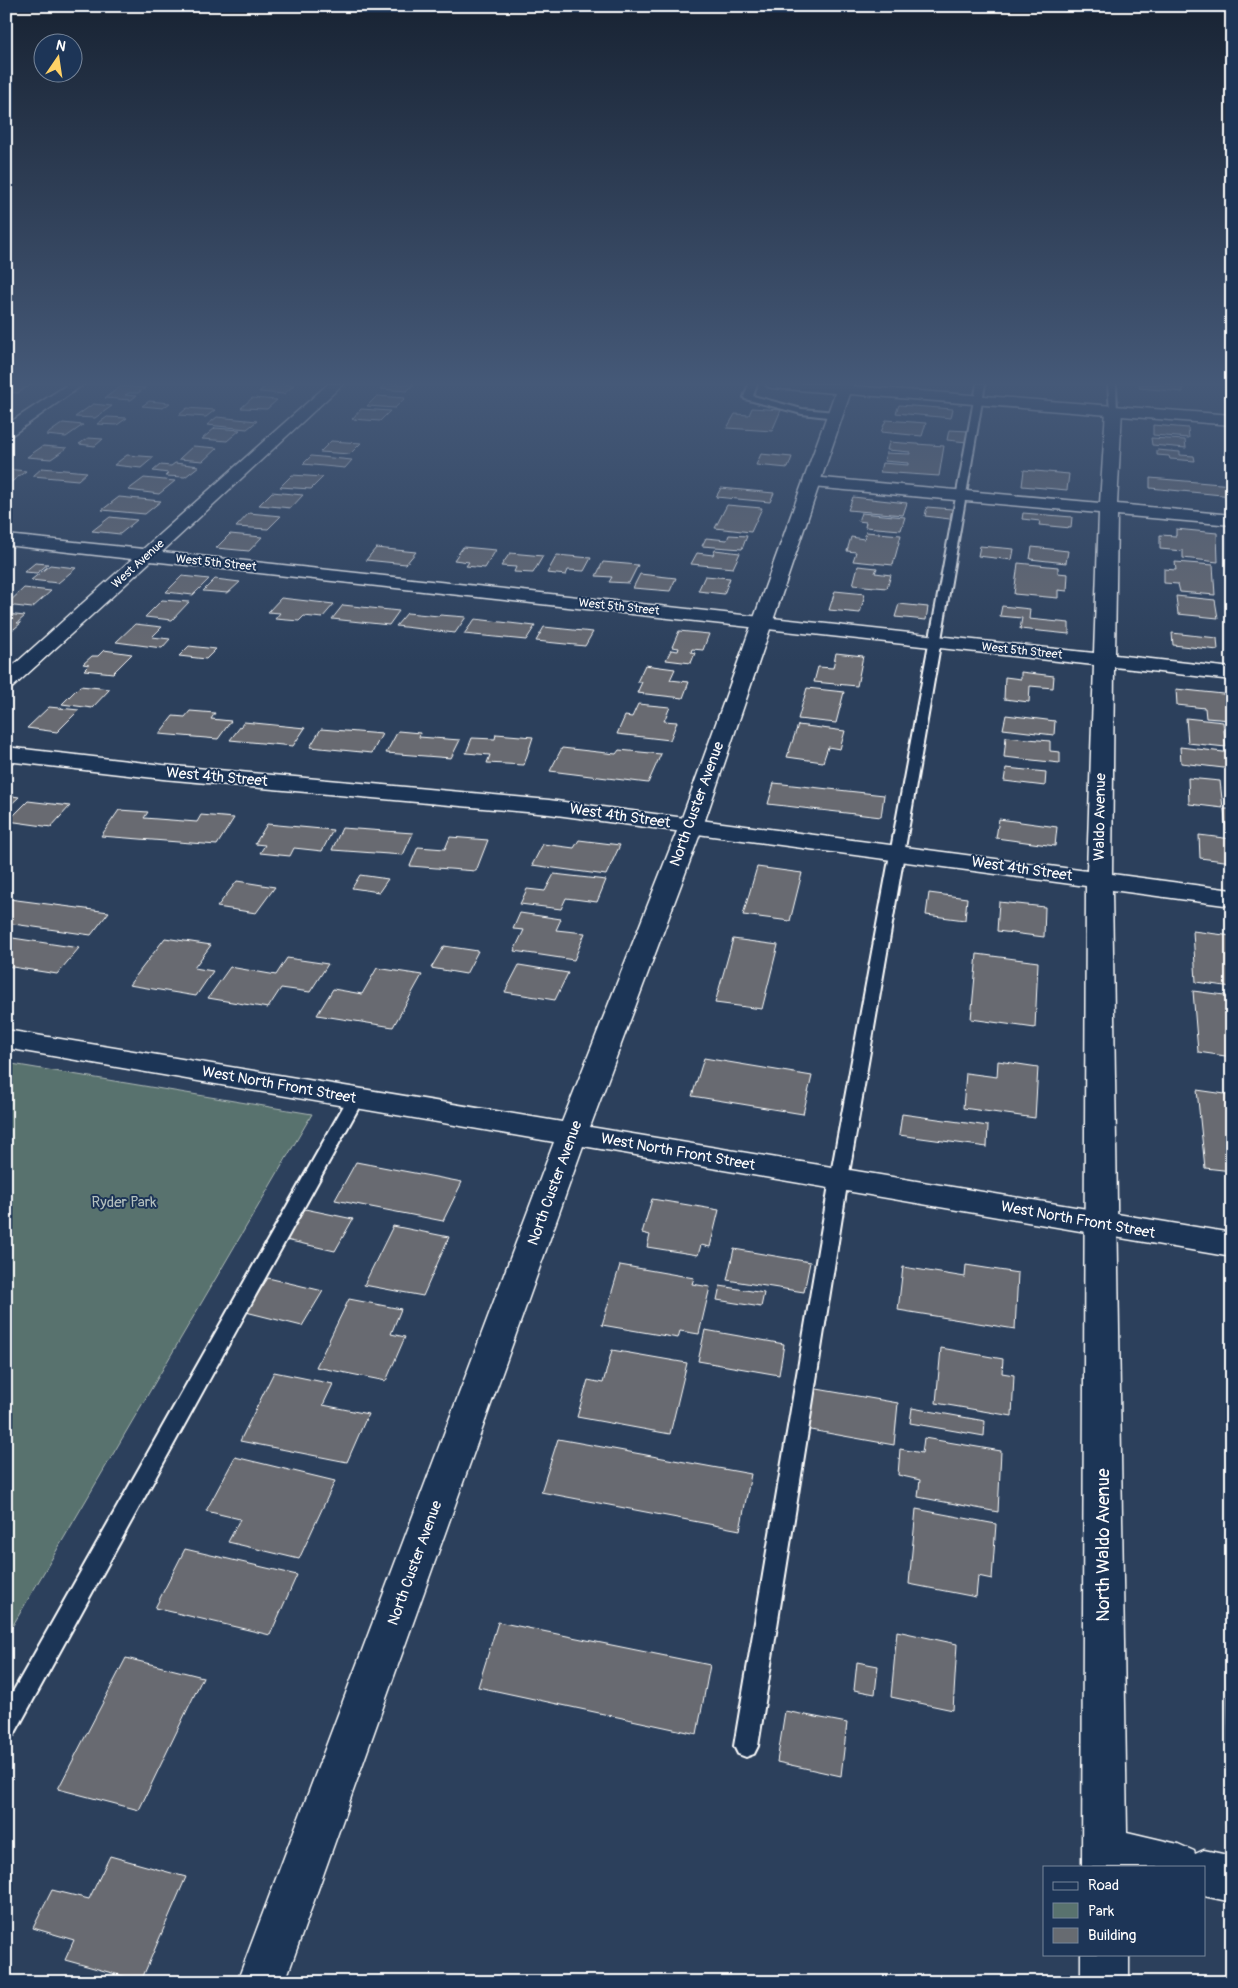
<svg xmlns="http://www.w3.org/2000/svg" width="1238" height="1988" viewBox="0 0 1238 1988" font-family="Pangolin,sans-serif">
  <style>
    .green { fill: #59726e; stroke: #acb8b6 }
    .building { fill: #676b71; stroke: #fff }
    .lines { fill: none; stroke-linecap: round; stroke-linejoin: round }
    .lane-casing { stroke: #fff; stroke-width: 4 }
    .street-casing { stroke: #fff; stroke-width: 3 }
    .secondary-casing { stroke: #fff; stroke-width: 3 }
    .lane { fill: #1d3557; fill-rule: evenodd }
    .street { fill: #1d3557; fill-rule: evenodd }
    .secondary { fill: #1d3557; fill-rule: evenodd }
    .labels { text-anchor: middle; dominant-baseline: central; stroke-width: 4; stroke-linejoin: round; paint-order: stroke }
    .far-street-label { font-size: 12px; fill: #fff; stroke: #1d3557 }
    .street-label { font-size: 15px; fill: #fff; stroke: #1d3557 }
    .park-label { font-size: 15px; fill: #b4c0be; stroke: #1d3557 }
    .near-street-label { font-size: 18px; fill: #fff; stroke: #1d3557 }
  </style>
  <rect width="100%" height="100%" fill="#2c405c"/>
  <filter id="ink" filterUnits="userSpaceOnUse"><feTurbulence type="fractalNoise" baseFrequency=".02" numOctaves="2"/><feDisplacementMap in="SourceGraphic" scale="10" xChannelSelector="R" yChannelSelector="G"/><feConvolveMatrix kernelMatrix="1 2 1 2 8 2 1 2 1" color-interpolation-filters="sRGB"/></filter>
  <g filter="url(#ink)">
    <path class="green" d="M6 1063 312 1114 6 1637Z"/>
    <g class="building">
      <path d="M13 384H32L18 393 6 392V388Z"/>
      <path d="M268 384H281L294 385 284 394 259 392Z"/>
      <path d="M385 384H414L407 391 380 389Z"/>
      <path d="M1140 384H1183V392L1139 388Z"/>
      <path d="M121 386 145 388 138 393H129L125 395 136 396 131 400 105 398Z"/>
      <path d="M377 396 405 398 395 408 367 406Z"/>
      <path d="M252 398 277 400 267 409 241 408Z"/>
      <path d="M149 401 170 403 163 408 142 406Z"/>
      <path d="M93 404 112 406 95 418 75 417Z"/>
      <path d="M899 405 953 409 951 418 896 413Z"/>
      <path d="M187 408 215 410 206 417 179 415Z"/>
      <path d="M752 408 781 410 772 431 727 428 735 414 749 415Z"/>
      <path d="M361 409 390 411 380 421 352 419Z"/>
      <path d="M107 417 127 418 117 425 97 424Z"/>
      <path d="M217 417 257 421 247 429 207 425Z"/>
      <path d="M886 420 926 423 922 436 881 432Z"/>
      <path d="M63 423 83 425 66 437 46 435Z"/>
      <path d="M1153 425 1188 428 1189 438 1153 435Z"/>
      <path d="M215 428 240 430 227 441 202 439Z"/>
      <path d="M949 430 969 431 967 442 947 440Z"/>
      <path d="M88 438 103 439 95 446 79 444Z"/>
      <path d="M1151 438 1185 440 1186 448 1152 445Z"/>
      <path d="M331 441 361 443 350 454 320 452Z"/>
      <path d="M889 442 944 446 939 476 880 472 882 463 908 465V463L884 461 886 453 910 454V452L887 450Z"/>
      <path d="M43 446 67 448 51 459 27 457Z"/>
      <path d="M193 446 217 448 203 461 179 459Z"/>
      <path d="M1157 450 1180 452V455L1194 456 1195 461 1170 459 1169 456 1157 455Z"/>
      <path d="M761 454 792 457 788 468 756 465Z"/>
      <path d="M127 455 154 457 141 468 114 465Z"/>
      <path d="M311 456 352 460 345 468 303 464Z"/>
      <path d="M175 463 199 466 185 477 165 476 168 473 153 471 160 465 171 466Z"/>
      <path d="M42 468 87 472 78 480 33 476Z"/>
      <path d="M6 469 26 471 10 483 6 482Z"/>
      <path d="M1024 470 1069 474 1067 490 1022 486Z"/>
      <path d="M292 475 323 477 311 489 280 487Z"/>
      <path d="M144 478 175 481 159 494 128 490Z"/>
      <path d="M1150 478 1232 485V496L1150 488Z"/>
      <path d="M721 488 774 493 770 502 716 497Z"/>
      <path d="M272 492 303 495 291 508 259 505Z"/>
      <path d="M119 497 161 501 145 514 102 510Z"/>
      <path d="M853 497 907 503 903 515 848 510Z"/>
      <path d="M727 505 762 508 751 532 715 528Z"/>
      <path d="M927 507 952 509 950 519 925 516Z"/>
      <path d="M249 513 281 516 268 529 236 527Z"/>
      <path d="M861 513 905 517 901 530 865 527 866 522 858 521Z"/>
      <path d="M1023 513 1072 517 1071 528 1039 525 1040 521 1022 519Z"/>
      <path d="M110 517 137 520 120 534 92 531Z"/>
      <path d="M1176 529 1217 533 1218 562 1183 558V551L1160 549V535L1176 536Z"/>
      <path d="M866 532 901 535 893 565 853 561 856 552 847 551 851 537 864 539Z"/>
      <path d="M230 534 262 537 249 551 216 548Z"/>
      <path d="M729 535 747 536 742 549 702 546 706 538 727 540Z"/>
      <path d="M980 546 1014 549 1012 560 978 556Z"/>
      <path d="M463 547 496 550 485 568 466 566 469 562 454 560Z"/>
      <path d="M1032 547 1068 551 1066 563 1030 559Z"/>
      <path d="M376 548 416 552 406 564 366 560Z"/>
      <path d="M715 550 740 553 733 568 691 564 697 553 713 555Z"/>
      <path d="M510 553 543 556 533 573 514 572 516 567 501 566Z"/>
      <path d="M557 555 591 558 584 571 568 570 566 575 547 573Z"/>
      <path d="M603 562 638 565 629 583 609 582 612 577 596 576Z"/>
      <path d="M1175 562 1213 565 1215 595 1180 592 1178 584 1164 583V569L1176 570Z"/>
      <path d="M35 563 48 564 37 573 24 572Z"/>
      <path d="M1018 563 1058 567V573L1068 574 1067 591 1058 590V598L1014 594Z"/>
      <path d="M50 565 76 568 58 583 31 580Z"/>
      <path d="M858 566 877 568 875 573 891 575 887 588 853 585Z"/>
      <path d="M640 574 676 578 670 591 633 588Z"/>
      <path d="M182 576 209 579 193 595 166 592Z"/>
      <path d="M705 576 730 578 724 594 698 591Z"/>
      <path d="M215 579 240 582 228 593 203 591Z"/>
      <path d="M24 588 51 591 32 608 6 605Z"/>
      <path d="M835 591 865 594 860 613 829 610Z"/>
      <path d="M1176 596 1215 600 1218 618 1178 614Z"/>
      <path d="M281 598 334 604 322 618 304 616 299 621 275 619 280 613 268 612Z"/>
      <path d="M162 600 189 602 172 620 145 617Z"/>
      <path d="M899 604 928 607 926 620 895 617Z"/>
      <path d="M343 605 399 611 389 625 332 619Z"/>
      <path d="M1002 606 1030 609 1029 619 1069 623V634L1020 629 1022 618 1000 616Z"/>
      <path d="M407 613 439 616 440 615 466 617 455 633 396 626Z"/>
      <path d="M6 614 25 616 17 623H21L14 629H10L6 632Z"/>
      <path d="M475 619 535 626 526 640 464 634Z"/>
      <path d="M135 624 162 627 152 637 170 639 162 648 116 642Z"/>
      <path d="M544 627 593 632 585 646 536 641Z"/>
      <path d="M679 631 709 634 703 650 692 649 691 652 695 653 691 663 666 660 671 650 678 651 679 648 672 647Z"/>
      <path d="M1172 633 1217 638 1218 650 1173 645Z"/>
      <path d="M189 646 216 649 206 659 179 656Z"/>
      <path d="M104 650 132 654 113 673 84 670 89 665 83 664 92 656H98Z"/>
      <path d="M836 653 863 656 857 686 814 682 818 667 833 668Z"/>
      <path d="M645 665 675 669 670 680 689 682 683 698 637 693 642 682H637Z"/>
      <path d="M1021 672 1054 676 1053 688 1030 686 1029 702 1004 699 1005 677 1021 679Z"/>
      <path d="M80 686 110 689 92 708 62 704Z"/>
      <path d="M807 688 844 692 836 723 798 719Z"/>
      <path d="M1176 689 1232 695 1231 720 1206 718 1205 708 1177 705Z"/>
      <path d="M638 704 670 707 664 721 677 722 670 740 617 734 625 716 632 717Z"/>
      <path d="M49 707 79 710 57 732 27 728Z"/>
      <path d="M190 711 215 713 211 719 231 721 218 739 159 734 173 716 185 717Z"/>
      <path d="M1006 715 1055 721 1054 735 1003 729Z"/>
      <path d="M1186 718 1223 722 1226 747 1188 743Z"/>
      <path d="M244 722 305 728 293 746 230 740Z"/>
      <path d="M798 725 845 731 840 749 828 747 823 762 787 757Z"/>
      <path d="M321 729 382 734 372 753 310 747Z"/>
      <path d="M398 731 420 733 419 737 460 740 451 758 386 753Z"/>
      <path d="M496 734 533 737 524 765 487 763 490 755 466 753 472 738 495 739Z"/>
      <path d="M1006 737 1050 741V751L1060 752V763L1004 757Z"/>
      <path d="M1180 747 1232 753V769L1181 763Z"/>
      <path d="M562 748 616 754 619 750 661 754 648 783 550 771Z"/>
      <path d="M1006 768 1046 772 1045 786 1004 781Z"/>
      <path d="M1188 778 1220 781 1223 808 1189 804Z"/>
      <path d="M774 783 884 795 881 817 768 804Z"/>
      <path d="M6 795 19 797 6 809Z"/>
      <path d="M28 801 70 806 51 827 8 821Z"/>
      <path d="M1224 809H1232V831L1226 830Z"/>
      <path d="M119 810 148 812 144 818 197 822 201 815 234 818 217 845 101 836Z"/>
      <path d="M999 819 1057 827 1055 846 996 838Z"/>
      <path d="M267 824 333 830 322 851 294 848 290 856 260 853 265 845 255 844Z"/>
      <path d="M342 828 413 833 403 855 332 850Z"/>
      <path d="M1199 835 1232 839V862L1200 858Z"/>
      <path d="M450 837 488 840 476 871 410 866 418 847 445 849Z"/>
      <path d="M579 840 620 845 606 875 532 865 543 844 574 848Z"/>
      <path d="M757 867 802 873 790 921 743 915Z"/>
      <path d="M554 874 606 880 597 902 566 898 561 909 520 904 527 889 545 891Z"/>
      <path d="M360 875 388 879 379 892 352 888Z"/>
      <path d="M237 881 275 887 256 913 217 907Z"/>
      <path d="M929 893 967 898 965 920 926 915Z"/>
      <path d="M9 899 109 912 91 935 6 923V902Z"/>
      <path d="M999 902 1045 907 1044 937 997 931Z"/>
      <path d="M520 913 561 919 556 930 585 933 574 960 514 951 524 930 513 929Z"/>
      <path d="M1193 931 1232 936V987L1196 982Z"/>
      <path d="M6 937 79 948 57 974 6 966Z"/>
      <path d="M165 938 211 945 194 968 213 971 196 996 129 985Z"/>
      <path d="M733 939 778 945 762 1009 715 1003Z"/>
      <path d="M444 946 478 951 466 974 431 968Z"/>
      <path d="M977 954 1038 962 1035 1028 971 1019Z"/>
      <path d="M287 958 328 964 310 992 281 988 268 1008 208 998 230 967 276 975Z"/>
      <path d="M519 965 568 973 555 1000 505 992Z"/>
      <path d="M377 968 422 975 393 1027 317 1015 333 989 362 994Z"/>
      <path d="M1193 991 1232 996V1057L1198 1052Z"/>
      <path d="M704 1058 812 1076 803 1114 692 1096Z"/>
      <path d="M998 1061 1038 1067 1035 1118 963 1108 966 1073 997 1077Z"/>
      <path d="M1197 1090 1232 1095V1171L1205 1168Z"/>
      <path d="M902 1114 988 1126 987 1147 899 1135Z"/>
      <path d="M356 1162 462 1182 443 1221 335 1200Z"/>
      <path d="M652 1199 719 1210 710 1247 701 1245 698 1255 647 1247 650 1235 642 1233Z"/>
      <path d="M305 1209 353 1219 335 1251 286 1240Z"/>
      <path d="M393 1226 449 1237 423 1296 364 1285Z"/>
      <path d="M734 1249 810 1262 804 1292 727 1280Z"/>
      <path d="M620 1265 694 1278 692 1284 710 1287 699 1334 680 1331 678 1338 602 1325Z"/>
      <path d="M966 1265 1018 1273 1015 1329 898 1310 903 1267 965 1277Z"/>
      <path d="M268 1278 323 1291 302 1326 246 1312Z"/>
      <path d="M720 1286 764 1293 761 1307 717 1300Z"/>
      <path d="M349 1299 401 1309 391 1334 405 1337 386 1381 316 1367Z"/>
      <path d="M705 1330 784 1344 779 1375 698 1361Z"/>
      <path d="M941 1348 1003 1359 1002 1373 1014 1375 1012 1416 936 1403Z"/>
      <path d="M612 1350 687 1363 670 1434 577 1417 588 1380 603 1383Z"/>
      <path d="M274 1372 333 1384 323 1405 368 1414 347 1462 240 1441Z"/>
      <path d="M811 1388 898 1403 894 1445 805 1429Z"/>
      <path d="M912 1408 985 1421 984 1436 910 1423Z"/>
      <path d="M924 1438 1001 1451 998 1512 918 1497 920 1480 898 1475 900 1449 922 1453Z"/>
      <path d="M558 1439 751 1474 740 1530 541 1492Z"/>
      <path d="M235 1457 335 1481 299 1559 228 1542 240 1519 206 1511Z"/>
      <path d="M916 1509 996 1524 992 1579 978 1576 976 1597 909 1584Z"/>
      <path d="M185 1549 297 1575 270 1635 155 1608Z"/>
      <path d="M498 1622 710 1665 697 1734 478 1687Z"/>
      <path d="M897 1631 957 1644 953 1710 891 1697Z"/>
      <path d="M126 1658 203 1677 139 1810 58 1789Z"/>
      <path d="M857 1662 878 1666 875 1694 854 1690Z"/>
      <path d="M1227 1678 1232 1680V1751H1229Z"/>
      <path d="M785 1711 847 1723 841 1776 777 1762Z"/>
      <path d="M110 1856 186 1877 141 1981 65 1960 74 1940 33 1928 52 1890 89 1899Z"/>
    </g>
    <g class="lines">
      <defs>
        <g id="lane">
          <path d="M749 384H757L753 396 802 409 836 412 840 415 836 418 802 414 745 399 744 397Z"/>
          <path d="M977 384H985L848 1179 758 1746 754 1754 746 1757 738 1754 734 1746 830 1179Z"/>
          <path d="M1108 384H1116L1117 412 1110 410Z"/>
          <path d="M356 1093 362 1094 364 1098 14 1735 6 1738V1704L348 1098 350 1094Z"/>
        </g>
        <g id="street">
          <path d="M68 384H84L12 435 6 437V425Z"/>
          <path d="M328 384H343L162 552 1094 653 1099 513 812 487 806 486 804 482 806 478 812 477 1100 503 1106 410 1109 407H1119L1122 410 1117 504 1232 515V525L1117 515 1115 655 1232 668V680L1114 667 1112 874 1232 890V906L1112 890 1127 1832 1178 1844 1194 1851 1195 1854 1204 1850 1232 1856V1902L1204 1896V1867H1082L1086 886 549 814 163 779 6 761V747L163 765 549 800 1087 871 1094 665 151 561 13 687 6 689V672L132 559 6 545V535L143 549Z"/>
          <rect x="1081" y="1954" width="48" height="28"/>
        </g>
        <path id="secondary" d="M766 384H853V386L1232 415V425L850 394 703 826 590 1127 1232 1233V1257L583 1146 285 1982H237L554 1142 6 1048V1030L562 1122 679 826 835 393 773 388 768 387Z"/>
      </defs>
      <use href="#lane" class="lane-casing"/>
      <use href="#street" class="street-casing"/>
      <use href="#secondary" class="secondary-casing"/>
      <use href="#lane" class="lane"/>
      <use href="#street" class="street"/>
      <use href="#secondary" class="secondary"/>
    </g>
  </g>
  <linearGradient id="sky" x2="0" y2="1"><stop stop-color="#182333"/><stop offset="0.58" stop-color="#455978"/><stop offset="1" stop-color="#455978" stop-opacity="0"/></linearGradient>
  <rect width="1238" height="662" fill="url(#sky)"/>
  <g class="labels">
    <g class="far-street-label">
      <text transform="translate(216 563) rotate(6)">West 5th Street</text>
      <text transform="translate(138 564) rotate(-42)">West Avenue</text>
      <text transform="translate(619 607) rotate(6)">West 5th Street</text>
      <text transform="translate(1022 651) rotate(6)">West 5th Street</text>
    </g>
    <g class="street-label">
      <text transform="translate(217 777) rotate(5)">West 4th Street</text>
      <text transform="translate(697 804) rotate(-70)">North Custer Avenue</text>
      <text transform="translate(620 816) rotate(8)">West 4th Street</text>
      <text transform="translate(1100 817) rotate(-89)">Waldo Avenue</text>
      <text transform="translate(1022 869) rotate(8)">West 4th Street</text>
      <text transform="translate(279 1085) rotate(10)">West North Front Street</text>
      <text transform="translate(678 1152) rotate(10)">West North Front Street</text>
      <text transform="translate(555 1183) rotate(-70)">North Custer Avenue</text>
      <text transform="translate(1078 1220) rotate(10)">West North Front Street</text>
      <text transform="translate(415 1563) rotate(-70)">North Custer Avenue</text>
    </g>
    <g class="park-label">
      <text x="124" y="1202">Ryder Park</text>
    </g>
    <g class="near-street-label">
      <text transform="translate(1103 1545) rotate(-90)">North Waldo Avenue</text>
    </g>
  </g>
  <rect width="1238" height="1988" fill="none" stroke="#1d3557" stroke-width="25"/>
  <rect x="12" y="12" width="1213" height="1963" fill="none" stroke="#fff" stroke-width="2" filter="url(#ink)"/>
  <rect x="1043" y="1866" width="162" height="90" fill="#1d3557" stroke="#77869a"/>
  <rect x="1053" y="1882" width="25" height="8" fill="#1d3557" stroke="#77869a"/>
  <text x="1088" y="1890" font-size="15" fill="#ffffff">Road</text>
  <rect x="1053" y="1903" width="25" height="15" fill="#59726e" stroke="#77869a"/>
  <text x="1088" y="1916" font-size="15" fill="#ffffff">Park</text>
  <rect x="1053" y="1928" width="25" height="15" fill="#676b71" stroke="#77869a"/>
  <text x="1088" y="1940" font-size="15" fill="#ffffff">Building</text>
  <g transform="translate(58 58) rotate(13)"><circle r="24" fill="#1d3557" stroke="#77869a"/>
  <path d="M0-4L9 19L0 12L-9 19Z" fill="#ffd166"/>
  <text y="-8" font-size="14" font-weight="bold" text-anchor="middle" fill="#ffffff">N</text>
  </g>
</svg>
